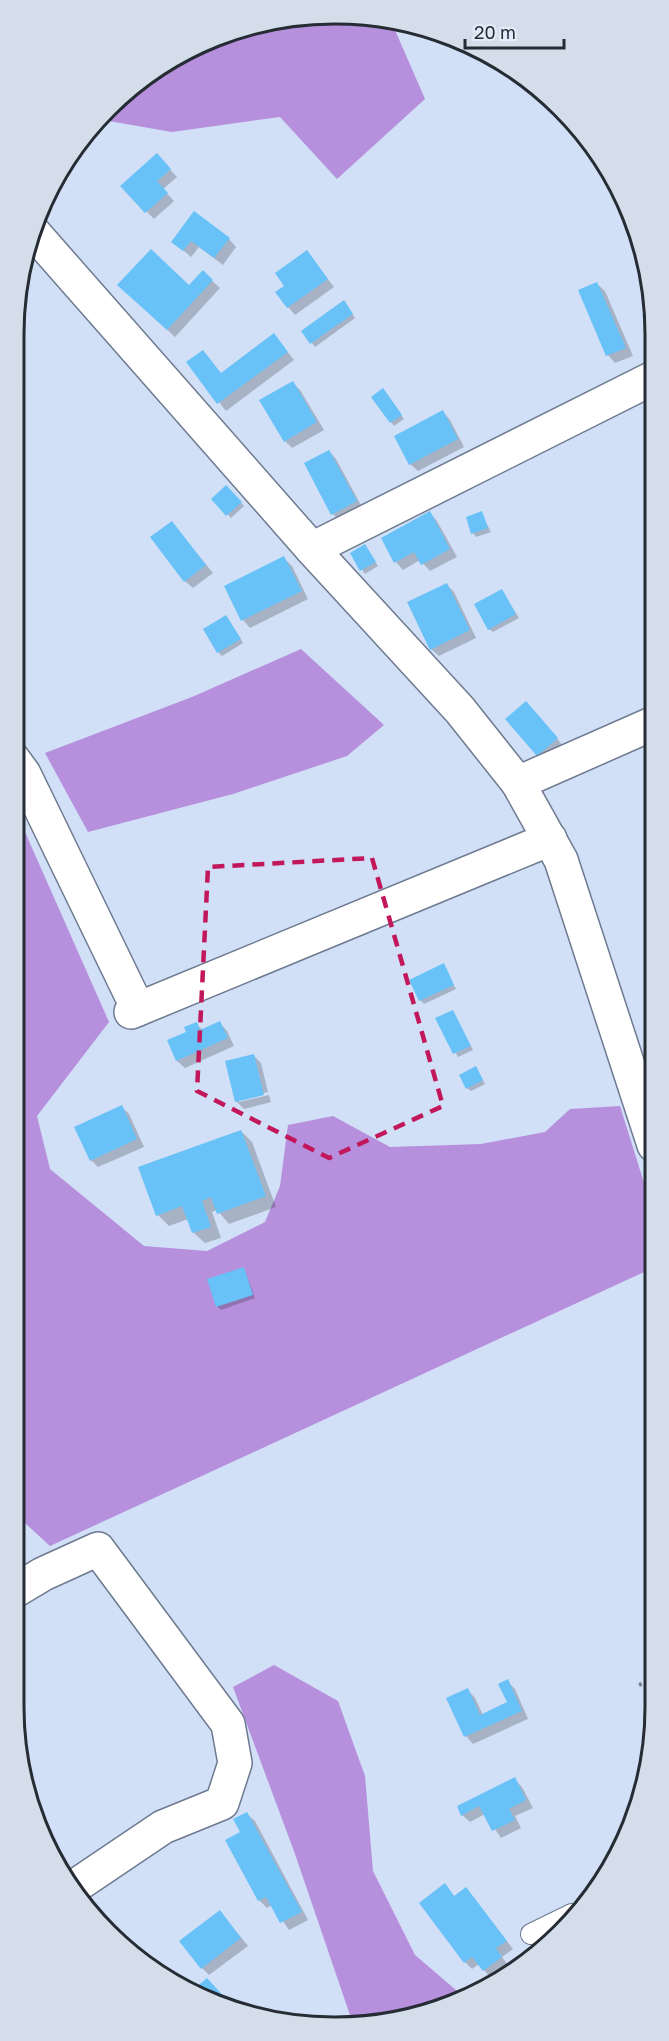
<svg xmlns="http://www.w3.org/2000/svg" width="669" height="2041" viewBox="0 0 669 2041" font-family="'Golos Text',sans-serif">
  <style>
    .forest { fill: #b690dc }
    .shadow { fill: #0003 }
    .building { fill: #68c2f7 }
    .lines { fill: none; stroke-linecap: round; stroke-linejoin: round }
    .service-casing { stroke: #6d7a8f; stroke-width: 22 }
    .minor-casing { stroke: #6d7a8f; stroke-width: 36 }
    .path { stroke: #76808f; stroke-width: 4; stroke-dasharray: 3 4.5; stroke-linecap: butt }
    .service { stroke: #fff; stroke-width: 20 }
    .minor { stroke: #fff; stroke-width: 33 }
    .marked { fill: none; stroke: #c2185b; stroke-width: 4.5; stroke-dasharray: 12 8; stroke-linejoin: round }
    .rim { fill: none; stroke: #262c34; stroke-width: 3 }
  </style>
  <rect width="100%" height="100%" fill="#d1dff7"/>
  <g class="forest">
    <path d="M292 16 400 23 395 30 425 99 337 179 280 117 172 132 109 121 110 113 174 57Z"/>
    <path d="M301 649 384 725 347 756 233 794 88 832 45 753 192 697Z"/>
    <path d="M13 816 25 832 109 1022 37 1116 50 1169 144 1246 207 1251 265 1222 280 1186 288 1125 333 1116 390 1147 481 1144 545 1132 570 1109 620 1106 655 1218V1267L50 1546 13 1512Z"/>
    <path d="M274 1665 338 1701 365 1776 373 1871 415 1955 463 1996 417 2017 352 2021 295 1854 233 1687Z"/>
  </g>
  <g class="shadow">
    <path d="M164 163 177 177 163 189 174 201 154 219 122 186Z"/>
    <path d="M229 239 236 247 223 265 199 247 191 257 173 241Z"/>
    <path d="M307 252 334 287 295 315 288 307 286 286Z"/>
    <path d="M203 273 220 288 175 337 127 292 189 287Z"/>
    <path d="M597 284 605 291 633 356 615 363 608 355 580 291Z"/>
    <path d="M347 306 355 318 315 347 303 331Z"/>
    <path d="M274 335 294 360 226 411 188 362 222 374Z"/>
    <path d="M292 382 300 390 324 430 292 448 285 441Z"/>
    <path d="M387 394 404 419 394 426 391 422Z"/>
    <path d="M443 412 450 420 464 447 418 471 410 464Z"/>
    <path d="M329 451 336 459 363 509 340 521 333 514Z"/>
    <path d="M226 487 244 506 231 518 213 499Z"/>
    <path d="M430 513 437 521 457 557 430 571 420 560 403 570 396 562 383 539Z"/>
    <path d="M481 513 491 532 476 537 473 533Z"/>
    <path d="M172 523 213 573 193 588 185 581Z"/>
    <path d="M365 546 378 566 365 574 352 554Z"/>
    <path d="M284 558 292 566 308 599 250 628 243 620 226 586Z"/>
    <path d="M447 585 454 592 476 638 439 656 431 649Z"/>
    <path d="M502 591 519 618 493 632 489 629Z"/>
    <path d="M226 617 243 643 222 656 218 652Z"/>
    <path d="M533 710 564 747 546 763 507 719Z"/>
    <path d="M443 965 456 989 424 1004 420 1000Z"/>
    <path d="M452 1012 473 1050 458 1057 437 1019Z"/>
    <path d="M220 1023 227 1031 234 1046 185 1068 177 1061 169 1041 188 1032 196 1024 203 1030Z"/>
    <path d="M254 1056 261 1063 268 1092 239 1099V1102L269 1095 271 1102 244 1109 236 1101Z"/>
    <path d="M476 1068 485 1084 471 1091 467 1088Z"/>
    <path d="M122 1107 129 1114 144 1147 98 1167 91 1160Z"/>
    <path d="M241 1131 252 1142 276 1207 229 1224 217 1210 212 1212 221 1238 205 1243 194 1233 188 1219 169 1226 158 1215Z"/>
    <path d="M244 1268 255 1298 221 1310 217 1306Z"/>
    <path d="M507 1681 515 1689 528 1719 473 1744 466 1736 448 1699 468 1690 475 1698 483 1715 509 1703Z"/>
    <path d="M514 1779 522 1787 533 1808 515 1816 521 1828 501 1838 485 1814 470 1822 462 1815Z"/>
    <path d="M247 1814 255 1821 308 1920 289 1930 272 1905 267 1908 259 1900 242 1833Z"/>
    <path d="M445 1885 455 1897 466 1889 513 1949 502 1957 508 1965 491 1978 479 1964 472 1969 465 1962Z"/>
    <path d="M220 1912 248 1946 209 1975 202 1968Z"/>
    <path d="M207 1980 229 2004 203 1997Z"/>
  </g>
  <g class="building">
    <path d="M157 153 171 169 157 181 168 193 145 213 120 186Z"/>
    <path d="M194 211 230 238 214 258 191 241 183 251 171 242Z"/>
    <path d="M151 249 189 285 203 270 213 280 167 330 117 285Z"/>
    <path d="M307 250 328 279 287 308 275 292 284 286 275 273Z"/>
    <path d="M643 256 646 268 638 261Z"/>
    <path d="M597 282 626 348 606 356 578 290Z"/>
    <path d="M344 300 353 314 310 344 301 331Z"/>
    <path d="M653 309V337L642 315Z"/>
    <path d="M274 333 288 352 217 404 186 362 203 350 221 373Z"/>
    <path d="M293 381 317 422 284 442 259 400Z"/>
    <path d="M383 388 402 415 390 423 371 397Z"/>
    <path d="M443 410 458 439 409 465 394 436Z"/>
    <path d="M329 450 357 501 331 515 304 463Z"/>
    <path d="M226 485 242 502 226 516 211 499Z"/>
    <path d="M430 511 450 549 421 565 414 552 394 563 381 538Z"/>
    <path d="M482 511 488 528 471 534 466 517Z"/>
    <path d="M172 521 206 565 184 582 150 537Z"/>
    <path d="M365 544 376 562 360 571 350 553Z"/>
    <path d="M284 556 302 591 241 621 224 586Z"/>
    <path d="M447 583 470 630 430 650 407 602Z"/>
    <path d="M502 589 516 614 488 630 474 604Z"/>
    <path d="M226 615 241 639 217 653 203 629Z"/>
    <path d="M526 701 558 738 537 756 505 719Z"/>
    <path d="M444 963 454 985 419 1001 409 980Z"/>
    <path d="M453 1010 471 1046 453 1054 435 1018Z"/>
    <path d="M220 1021 228 1038 176 1061 167 1040 186 1032 184 1027 197 1022 200 1030Z"/>
    <path d="M254 1054 264 1095 235 1102 225 1061Z"/>
    <path d="M476 1066 483 1080 466 1089 459 1075Z"/>
    <path d="M122 1105 137 1139 90 1161 74 1127Z"/>
    <path d="M241 1130 266 1196 217 1214 211 1197 202 1201 211 1227 192 1233 182 1206 156 1216 138 1167Z"/>
    <path d="M244 1267 253 1295 216 1307 207 1279Z"/>
    <path d="M508 1679 522 1711 464 1737 446 1698 468 1688 480 1715 507 1702 498 1684Z"/>
    <path d="M515 1777 526 1800 509 1809 515 1820 492 1831 479 1806 461 1816 457 1806Z"/>
    <path d="M247 1812 302 1912 280 1923 266 1897 258 1901 225 1840 240 1832 233 1819Z"/>
    <path d="M445 1883 454 1896 466 1887 507 1941 496 1948 502 1957 483 1971 472 1957 464 1963 419 1903Z"/>
    <path d="M220 1910 241 1938 201 1969 179 1941Z"/>
    <path d="M207 1978 226 1999 222 2003 200 1997 194 1989Z"/>
  </g>
  <g class="lines">
    <defs>
      <path id="service" d="M531 1934 572 1914"/>
      <g id="minor">
        <path d="M34 233 312 549 460 710 518 783 561 860 654 1145"/>
        <path d="M312 549 653 378"/>
        <path d="M13 759 24 774 138 1009"/>
        <path d="M518 783 654 723"/>
        <path d="M131 1012 550 839"/>
        <path d="M13 1592 43 1574 98 1549 228 1724 235 1763 222 1803 163 1827 74 1887"/>
      </g>
    </defs>
    <use href="#service" class="service-casing"/>
    <use href="#minor" class="minor-casing"/>
    <path class="path" d="M639 1685 655 1678"/>
    <use href="#service" class="service"/>
    <use href="#minor" class="minor"/>
  </g>
  <path class="marked" d="M372 858 443 1106 329 1158 197 1091 208 867Z"/>
  <path d="M0 0H669V2041H0ZM334 24H335A310 310 0 0 1 645 334V1707A310 310 0 0 1 335 2017H334A310 310 0 0 1 24 1707V334A310 310 0 0 1 334 24Z" fill="#d4ddea" fill-rule="evenodd"/>
  <path class="rim" d="M334 24H335A310 310 0 0 1 645 334V1707A310 310 0 0 1 335 2017H334A310 310 0 0 1 24 1707V334A310 310 0 0 1 334 24Z"/>
  <path d="M465 39v9h99v-9" fill="none" stroke="#262c34" stroke-width="3"/>
  <text x="474" y="39" font-size="18" fill="#262c34" stroke="#e3ecfa" stroke-width="4.5" paint-order="stroke">20 m</text>
</svg>
